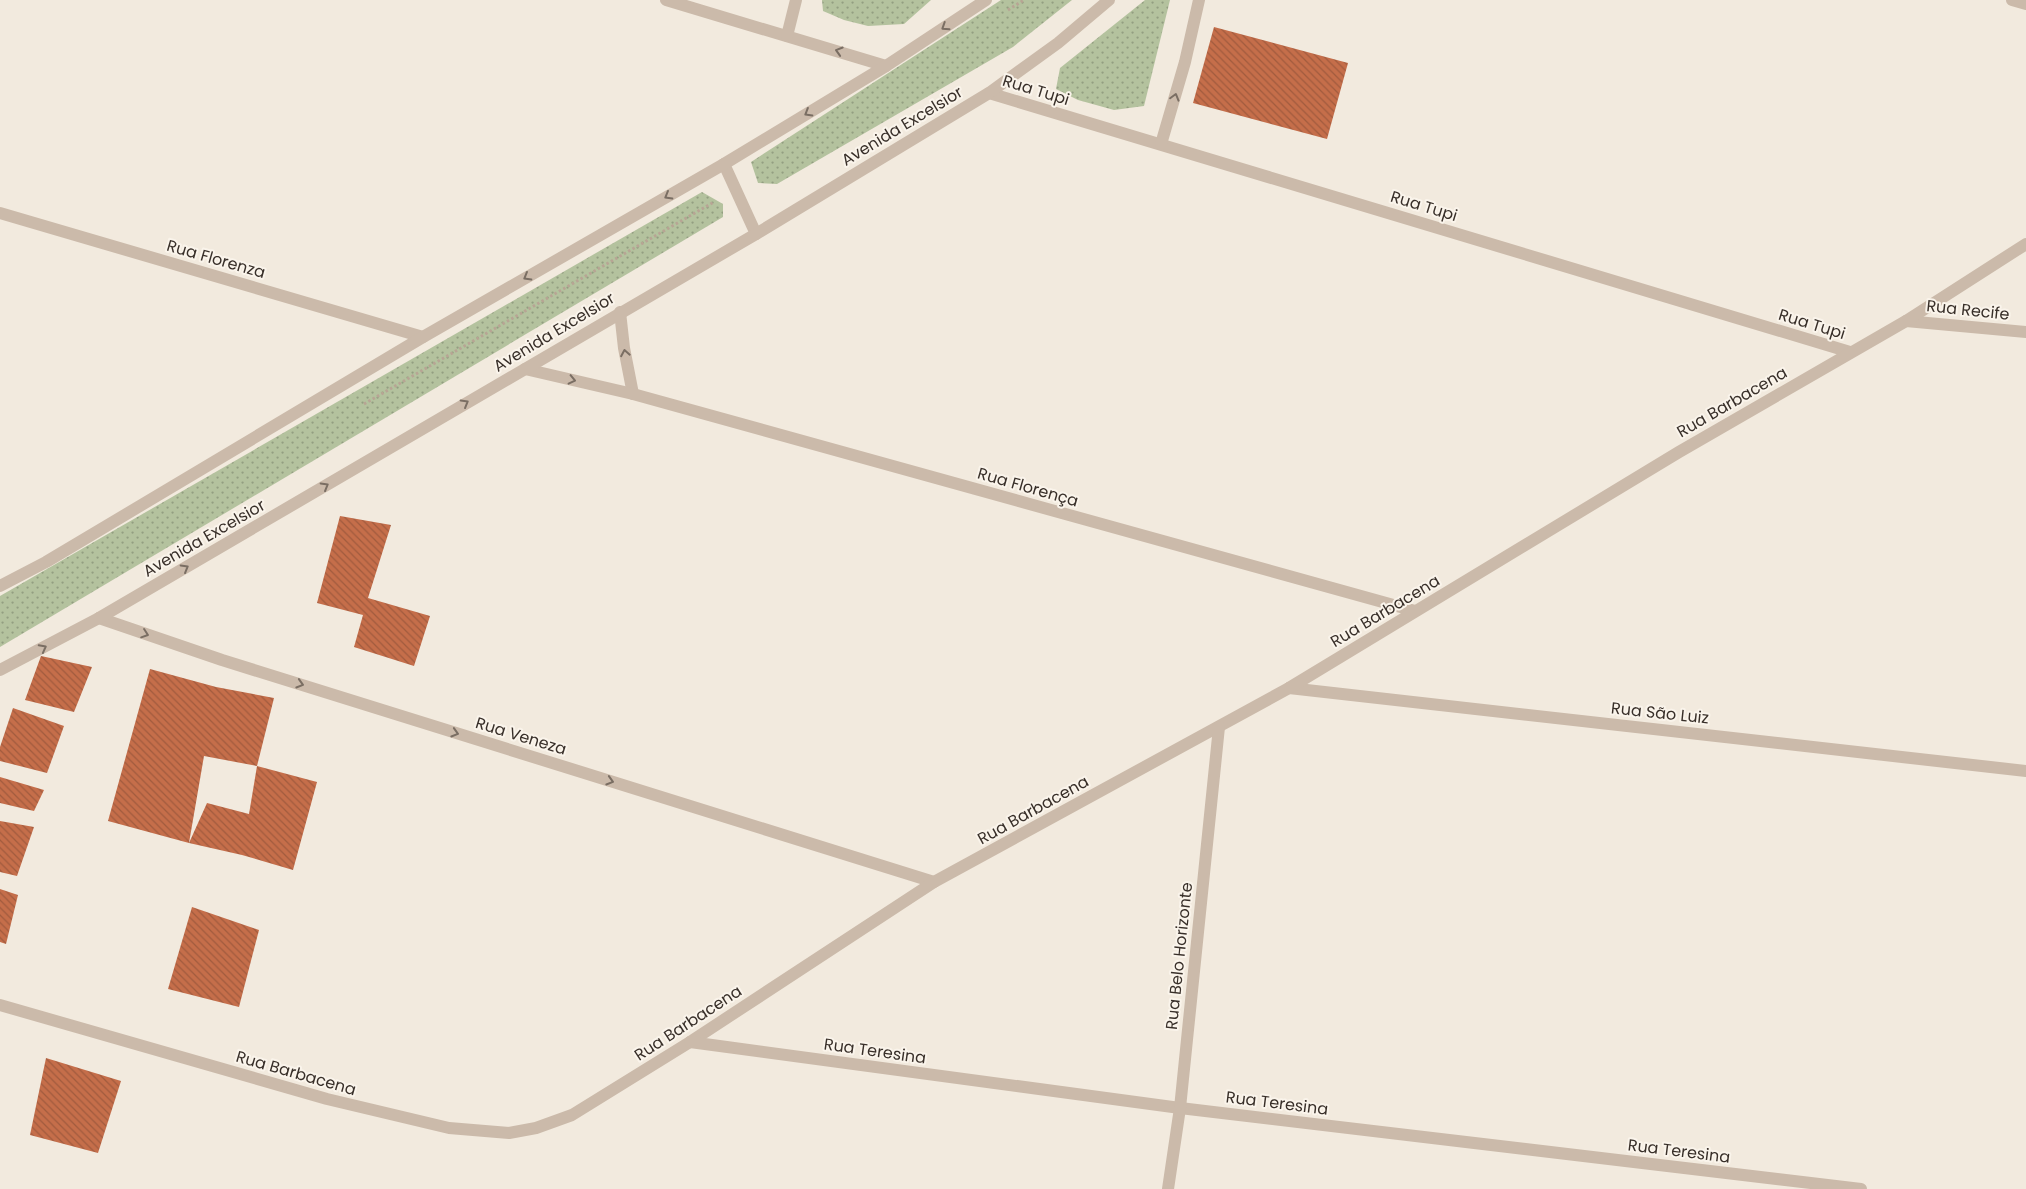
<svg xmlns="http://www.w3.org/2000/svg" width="2026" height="1189" viewBox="0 0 2026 1189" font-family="Poppins,sans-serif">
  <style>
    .grass { fill: url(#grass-dots) }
    .building { fill: url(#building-back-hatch) }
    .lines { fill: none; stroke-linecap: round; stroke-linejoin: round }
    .path { stroke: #b7a594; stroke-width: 3; stroke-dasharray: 2.5 2.5; stroke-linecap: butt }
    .minor { stroke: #cbbaaa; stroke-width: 12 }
    .tertiary { stroke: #cbbaaa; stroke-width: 12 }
    .oneway { stroke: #7a6e63 }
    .labels { text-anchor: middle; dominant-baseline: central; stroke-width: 4; stroke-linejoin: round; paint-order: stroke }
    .street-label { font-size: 16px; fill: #382f29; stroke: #faf4eb }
  </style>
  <defs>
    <pattern id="grass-dots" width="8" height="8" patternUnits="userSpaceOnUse" patternTransform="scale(1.25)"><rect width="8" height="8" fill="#b4c29e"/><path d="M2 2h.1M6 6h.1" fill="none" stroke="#939e81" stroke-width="1.8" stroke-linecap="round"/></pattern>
    <pattern id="building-back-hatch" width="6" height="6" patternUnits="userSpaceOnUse" patternTransform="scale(1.25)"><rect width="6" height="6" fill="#c56e4a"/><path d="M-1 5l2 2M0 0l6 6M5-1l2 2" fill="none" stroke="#a15b3e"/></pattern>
  </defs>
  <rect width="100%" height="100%" fill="#f2eade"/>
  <g class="grass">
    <path d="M822 0H931L904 24 868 26 844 20 823 11Z"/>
    <path d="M1001 0H1072L1013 47 777 184 758 183 751 162Z"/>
    <path d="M1145 0H1170L1144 106 1114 110 1078 100 1056 89 1060 68Z"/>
    <path d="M702 192 723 204V217L0 647V596Z"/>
  </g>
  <g class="building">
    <path d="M1214 27 1348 63 1327 139 1193 103Z"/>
    <path d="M340 516 391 525 368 598 430 616 414 666 354 647 363 615 317 603Z"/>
    <path d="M41 656 92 667 74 712 25 700Z"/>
    <path d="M150 669 216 687 274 698 257 766 204 756 189 843 108 821Z"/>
    <path d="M13 708 64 726 47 773 0 761V747Z"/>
    <path d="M257 766 317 782 293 870 242 855 189 843 207 803 249 814Z"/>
    <path d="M0 777 44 790 34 811 0 803Z"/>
    <path d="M0 821 34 827 17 876 0 872Z"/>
    <path d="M0 889 18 895 6 944 0 942Z"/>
    <path d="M192 907 259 930 239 1007 168 989Z"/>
    <path d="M46 1058 121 1081 98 1153 30 1135Z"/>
  </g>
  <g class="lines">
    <g class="path">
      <path d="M1008 10 1024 0"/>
      <path d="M364 404 714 202"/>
    </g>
    <g class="minor">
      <path d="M666 0 886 66"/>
      <path d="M2012 0 2026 4"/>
      <path d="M787 36 796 0"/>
      <path d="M989 93 1850 352"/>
      <path d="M1161 144 1185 62 1199 0"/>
      <path d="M0 213 423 337"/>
      <path d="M620 312 624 348 633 394"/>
      <path d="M1906 321 2026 332"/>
      <path d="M525 369 633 394 1415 611"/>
      <path d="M99 618 222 660 934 882"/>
      <path d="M1289 688 2026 771"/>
      <path d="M0 1005 327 1099 449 1128 509 1133 536 1128 572 1115 690 1042 934 882 1289 688 1679 452 1906 321 2026 244"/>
      <path d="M690 1042 1180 1108 1861 1189"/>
      <path d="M1168 1189 1180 1108 1219 727"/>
    </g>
    <g class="tertiary">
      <path d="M724 164 756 234"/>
      <path d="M0 586 46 562 423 337 724 164 886 66 986 0"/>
      <path d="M0 670 99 618 756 234 989 93 1058 43 1109 0"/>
    </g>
  </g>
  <defs><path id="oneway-chevron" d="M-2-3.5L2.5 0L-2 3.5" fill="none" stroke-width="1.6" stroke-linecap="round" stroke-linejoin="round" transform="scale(1.25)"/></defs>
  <g class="oneway">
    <use href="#oneway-chevron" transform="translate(945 27) rotate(147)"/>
    <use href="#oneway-chevron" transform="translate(839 51) rotate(-163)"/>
    <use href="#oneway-chevron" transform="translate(1175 97) rotate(-74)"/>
    <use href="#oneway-chevron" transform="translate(808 113) rotate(149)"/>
    <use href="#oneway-chevron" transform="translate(668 196) rotate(150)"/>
    <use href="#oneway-chevron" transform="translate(527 277) rotate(150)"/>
    <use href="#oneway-chevron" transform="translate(625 353) rotate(-100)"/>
    <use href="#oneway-chevron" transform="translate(572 380) rotate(13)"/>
    <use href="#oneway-chevron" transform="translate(465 403) rotate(-30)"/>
    <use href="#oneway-chevron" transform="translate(325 486) rotate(-30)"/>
    <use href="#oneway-chevron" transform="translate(185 568) rotate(-30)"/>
    <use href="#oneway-chevron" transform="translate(145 634) rotate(19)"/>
    <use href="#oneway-chevron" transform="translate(43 648) rotate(-28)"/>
    <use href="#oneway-chevron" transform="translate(300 684) rotate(17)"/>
    <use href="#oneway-chevron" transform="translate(455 733) rotate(17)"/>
    <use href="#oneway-chevron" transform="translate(610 781) rotate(17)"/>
  </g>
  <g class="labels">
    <g class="street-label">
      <text transform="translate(1036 90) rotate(17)">Rua Tupi</text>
      <text transform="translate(902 126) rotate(-31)">Avenida Excelsior</text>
      <text transform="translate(1424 206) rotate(17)">Rua Tupi</text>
      <text transform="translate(216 259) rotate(16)">Rua Florenza</text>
      <text transform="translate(1968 310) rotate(6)">Rua Recife</text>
      <text transform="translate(1812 324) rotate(17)">Rua Tupi</text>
      <text transform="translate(554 332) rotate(-31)">Avenida Excelsior</text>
      <text transform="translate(1732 402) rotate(-30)">Rua Barbacena</text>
      <text transform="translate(1028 487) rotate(16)">Rua Florença</text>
      <text transform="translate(204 538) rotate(-30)">Avenida Excelsior</text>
      <text transform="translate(1385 611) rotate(-31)">Rua Barbacena</text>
      <text transform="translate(1660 713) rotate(6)">Rua São Luiz</text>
      <text transform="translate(521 736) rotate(17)">Rua Veneza</text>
      <text transform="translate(1033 810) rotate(-29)">Rua Barbacena</text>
      <text transform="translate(1179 956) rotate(-84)">Rua Belo Horizonte</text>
      <text transform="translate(688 1023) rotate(-33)">Rua Barbacena</text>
      <text transform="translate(875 1051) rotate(8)">Rua Teresina</text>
      <text transform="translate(296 1073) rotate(16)">Rua Barbacena</text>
      <text transform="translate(1277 1103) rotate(7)">Rua Teresina</text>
      <text transform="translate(1679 1151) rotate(7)">Rua Teresina</text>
    </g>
  </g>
</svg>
